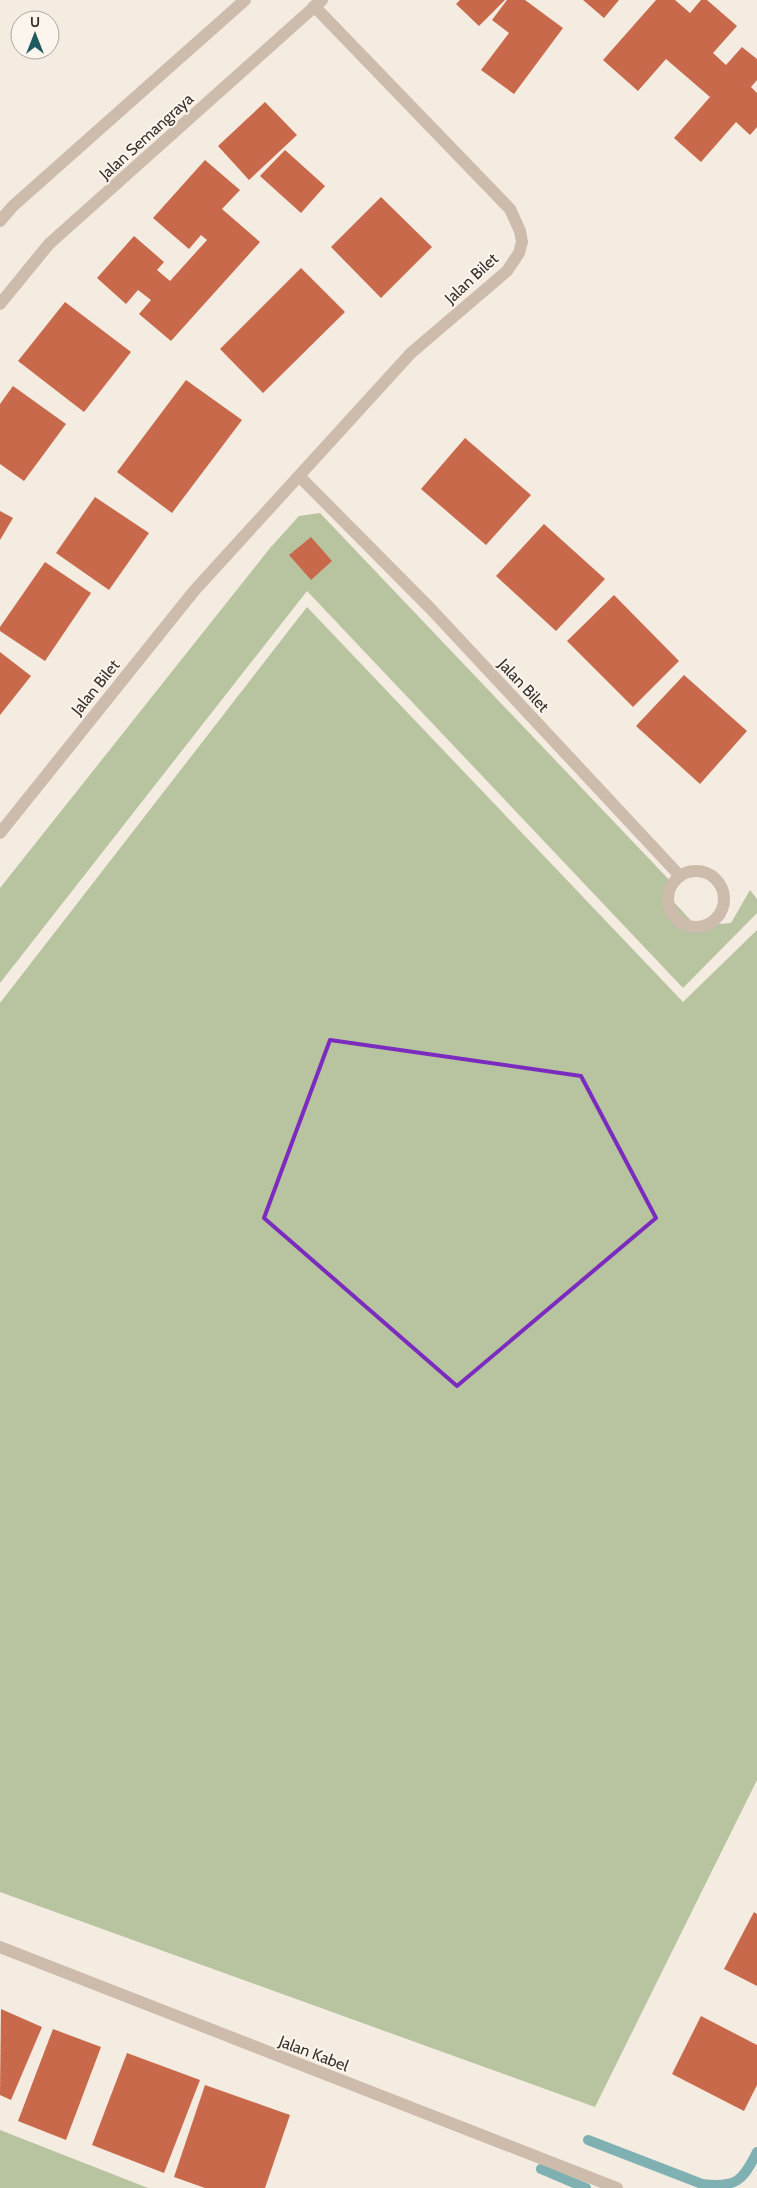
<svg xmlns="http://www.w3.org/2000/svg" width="757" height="2188" font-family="Cabin,sans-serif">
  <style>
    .green { fill: #b8c4a0 }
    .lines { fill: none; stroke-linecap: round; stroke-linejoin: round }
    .stream { stroke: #7fb0b2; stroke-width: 10 }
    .building { fill: #c8694b }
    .minor { stroke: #cdbbac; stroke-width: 12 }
    .marked { fill: none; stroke: #7b2cbf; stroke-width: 4; stroke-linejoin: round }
    .labels { text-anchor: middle; stroke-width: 4; stroke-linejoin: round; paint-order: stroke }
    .street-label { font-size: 16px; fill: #3b302b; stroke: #fbf5ee }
  </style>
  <rect width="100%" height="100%" fill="#f4ebe1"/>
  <g class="green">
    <polygon points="320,513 675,886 671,899 696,926 731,923 750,890 757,899 757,913 683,988 307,591 0,983 0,888 270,548 299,516"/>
    <polygon points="307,607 683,1002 757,930 757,1780 595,2107 0,1892 0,1003"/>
    <polygon points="0,2130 148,2188 0,2188"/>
  </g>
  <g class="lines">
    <g class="stream">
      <path d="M 588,2140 L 702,2184 C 736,2188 743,2181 757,2152"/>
      <polyline points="541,2169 586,2188"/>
    </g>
  </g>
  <g class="building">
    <polygon points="460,0 505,0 479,26 456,4"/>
    <polygon points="507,0 525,0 563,28 514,94 481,70 509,33 492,20"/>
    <polygon points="583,0 619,0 604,18"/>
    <polygon points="656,0 675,0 690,13 701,0 707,0 737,26 713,53 726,65 742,47 757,59 757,80 751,87 757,93 757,127 750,135 736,122 701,162 674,138 710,97 666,59 638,91 603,60"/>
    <polygon points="265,102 297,135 249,180 218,146"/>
    <polygon points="285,150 325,186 301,213 260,176"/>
    <polygon points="205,160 240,190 222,209 260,242 171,341 139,314 151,300 138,290 126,304 97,278 134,236 164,262 157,270 170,281 207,240 201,235 189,249 153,218"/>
    <polygon points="381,197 432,247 381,298 331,247"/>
    <polygon points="301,268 345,312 263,393 220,349"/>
    <polygon points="65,302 131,352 84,412 18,361"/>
    <polygon points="186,380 242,420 172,513 117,472"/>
    <polygon points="13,386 66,424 24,481 0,464 0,404"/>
    <polygon points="465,438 531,495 486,545 421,489"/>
    <polygon points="95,497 149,533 109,590 56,553"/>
    <polygon points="0,511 13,518 0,540"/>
    <polygon points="544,524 605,579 556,631 496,576"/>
    <polygon points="311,537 332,561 311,580 289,555"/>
    <polygon points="45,562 91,593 45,661 0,631 0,627"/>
    <polygon points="614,595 679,661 633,707 567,641"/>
    <polygon points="0,652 31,676 0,715"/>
    <polygon points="684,675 747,731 700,784 636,726"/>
    <polygon points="754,1912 757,1914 757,1986 724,1969"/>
    <polygon points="1,2009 42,2027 11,2100 0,2095"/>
    <polygon points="701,2016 757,2045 757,2085 744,2111 672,2074"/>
    <polygon points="53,2029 101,2047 66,2140 18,2121"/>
    <polygon points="127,2053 200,2080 164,2173 92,2145"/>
    <polygon points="205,2085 290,2115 265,2188 205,2188 174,2177"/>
  </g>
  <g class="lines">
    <g class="minor">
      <polyline points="0,221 13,206 245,0"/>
      <polyline points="0,304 49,244 322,0"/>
      <polyline points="300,477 430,608 680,876"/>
      <polyline points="0,833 194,591 411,353 507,271 519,253 522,242 520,231 510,209 314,6"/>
      <circle cx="696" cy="899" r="28"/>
      <polyline points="0,1947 617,2188"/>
    </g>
  </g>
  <path class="marked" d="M 330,1040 L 581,1076 L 656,1218 L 457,1386 L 264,1218 Z"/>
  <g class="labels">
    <g class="street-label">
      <text transform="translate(146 136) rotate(-42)" y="6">Jalan Semangraya</text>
      <text transform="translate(471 278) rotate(-43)" y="6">Jalan Bilet</text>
      <text transform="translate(524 685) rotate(47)" y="6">Jalan Bilet</text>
      <text transform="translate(95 687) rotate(-51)" y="6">Jalan Bilet</text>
      <text transform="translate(314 2053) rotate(21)" y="6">Jalan Kabel</text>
    </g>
  </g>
  <g transform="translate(35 35)"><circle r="24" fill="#fbf5ee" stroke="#aea6a0"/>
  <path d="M0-4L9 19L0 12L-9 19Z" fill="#1f5a5e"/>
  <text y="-8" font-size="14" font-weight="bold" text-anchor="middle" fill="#3b302b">U</text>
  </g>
</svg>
